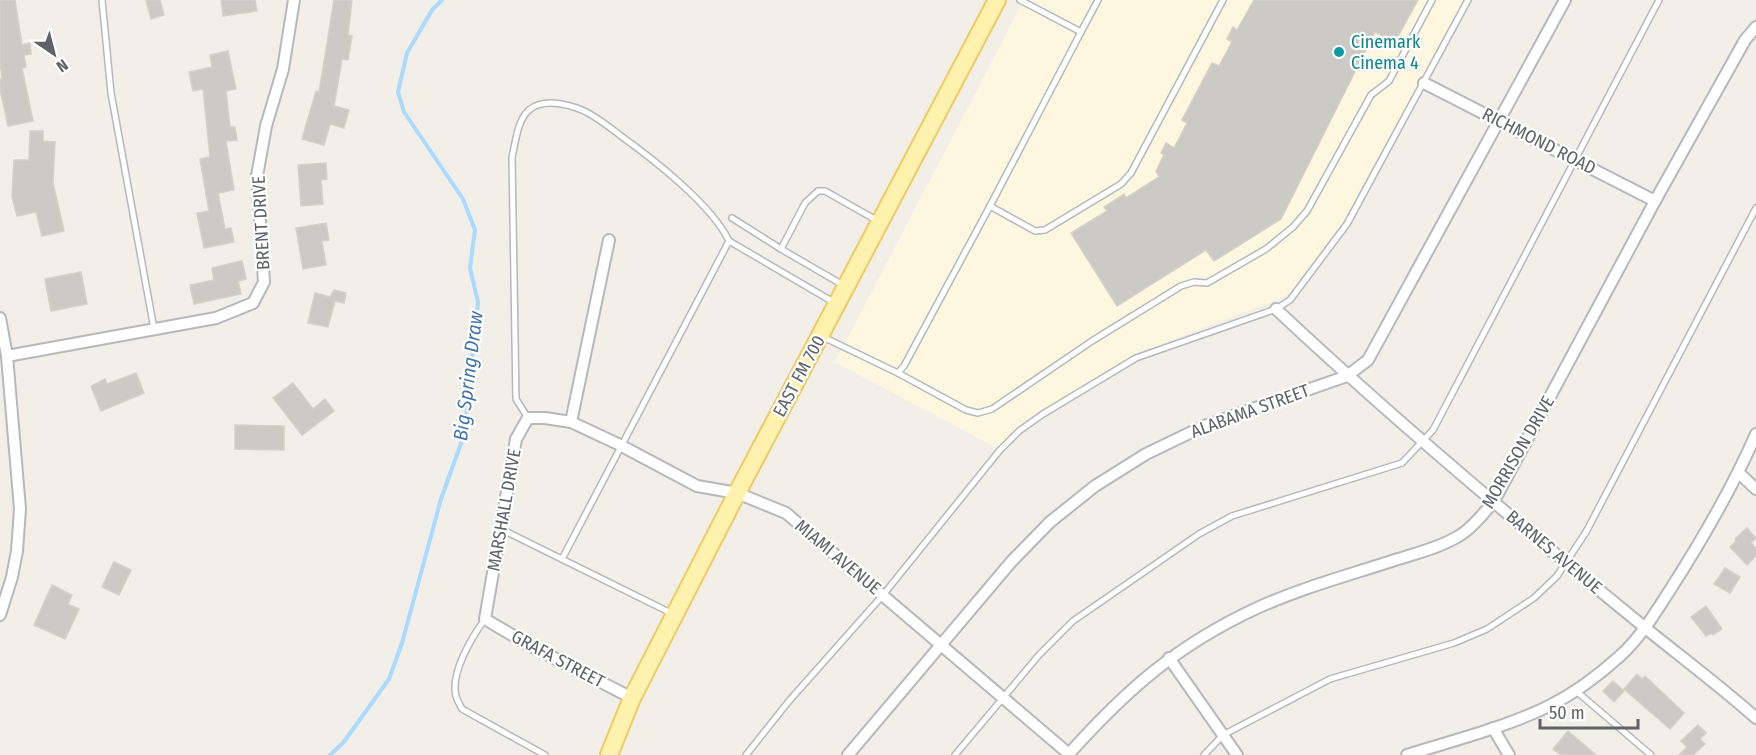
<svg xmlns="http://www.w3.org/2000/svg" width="1756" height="755" font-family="'Fira Sans Condensed',sans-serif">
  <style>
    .commercial { fill: #fef7e0 }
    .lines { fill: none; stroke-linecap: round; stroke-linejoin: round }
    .stream { stroke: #aadaff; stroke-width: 4 }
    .building { fill: #cccac5; stroke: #d6d1c6; stroke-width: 1.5 }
    .lane-casing { stroke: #b5b8bc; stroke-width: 8 }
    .street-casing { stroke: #b5b8bc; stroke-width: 14 }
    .primary-casing { stroke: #f2c960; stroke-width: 20 }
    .lane { stroke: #fff; stroke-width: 5 }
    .street { stroke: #fff; stroke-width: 10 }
    .primary { stroke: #fff2af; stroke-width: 16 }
    .culture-dot { fill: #0f9aa8; stroke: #fff; stroke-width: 2 }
    .labels { text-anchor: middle; stroke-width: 4.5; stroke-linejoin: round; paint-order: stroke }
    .culture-label { font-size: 18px; fill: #0d838f; stroke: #fff; text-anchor: start }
    .street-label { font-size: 18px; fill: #5f6368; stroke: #fff }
    .water-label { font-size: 20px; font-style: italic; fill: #4174aa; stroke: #fff }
  </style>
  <rect width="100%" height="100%" fill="#f1efe8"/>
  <polygon class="commercial" points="1024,0 1464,0 1342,223 1290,293 1282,298 1137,353 1027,419 997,448 835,362"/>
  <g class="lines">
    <polyline class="stream" points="330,755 343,743 389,679 402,643 441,499 464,435 478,302 470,268 475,230 463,199 404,112 398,92 407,53 432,10 442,0"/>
  </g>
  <g class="building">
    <polygon points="0,0 15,0 22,45 30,43 31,54 24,55 26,67 22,68 33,121 8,126 0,89 0,79 2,78 0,62"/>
    <polygon points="146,0 160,0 164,15 151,19"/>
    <polygon points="221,0 255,0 257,11 223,16"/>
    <polygon points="334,0 352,0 348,35 352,36 348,60 342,59 334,106 349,110 344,128 330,124 324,145 302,139 316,91 319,92"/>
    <polygon points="1254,0 1418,0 1395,42 1375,32 1281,219 1214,261 1206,250 1117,306 1071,233 1107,211 1104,207 1124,194 1126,198 1159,177 1156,171 1164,155 1161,153 1166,143 1174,148 1187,123 1182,120 1212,63 1219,66 1232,42 1227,39 1233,27 1237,30"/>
    <polygon points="228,51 236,89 226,91 230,127 235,127 237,140 226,141 234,190 218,193 225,229 231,228 234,242 204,248 197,213 209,211 200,159 210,157 203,89 193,91 189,72 212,67 210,55"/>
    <polygon points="30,131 43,131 43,141 55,142 53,183 64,231 42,236 36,212 17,216 12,197 14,160 29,160"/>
    <polygon points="326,163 327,179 321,180 323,204 301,206 298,165"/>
    <polygon points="326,223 329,240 322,241 326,265 303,269 296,228"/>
    <polygon points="242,261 246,279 238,281 241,294 194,304 190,285 214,280 212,268"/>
    <polygon points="81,272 87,304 51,311 45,279"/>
    <polygon points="334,290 346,293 344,303 335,301 328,327 308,323 315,293 330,297"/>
    <polygon points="136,373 144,393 101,411 91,386 105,379 107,384"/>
    <polygon points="293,383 313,409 325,399 334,411 302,435 273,398"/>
    <polygon points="235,425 284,426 284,450 235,449"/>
    <polygon points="1747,528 1756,538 1751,543 1756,548 1756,556 1747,565 1730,547 1736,541 1735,539"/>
    <polygon points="114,562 131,570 119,595 102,587"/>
    <polygon points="1725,568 1740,577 1730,593 1714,584"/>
    <polygon points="52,585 72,595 68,604 79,609 65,639 34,625"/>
    <polygon points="1706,606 1722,629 1713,635 1712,633 1706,636 1691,617"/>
    <polygon points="1637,674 1642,679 1645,676 1684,713 1670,729 1624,689"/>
    <polygon points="1613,681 1624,691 1614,702 1603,691"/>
    <polygon points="1698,725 1706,733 1700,739 1705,744 1693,755 1679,755 1687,747 1681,741"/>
    <polygon points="1568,731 1596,755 1561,755 1553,749"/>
  </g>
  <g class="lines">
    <g class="lane-casing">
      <g id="lane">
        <polyline points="102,0 111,93 154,329"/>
        <polyline points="1020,0 1081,32 1098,0"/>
        <polyline points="990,206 1035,231 1045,230 1121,184 1131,173 1223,0"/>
        <polyline points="732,218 781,249"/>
        <polyline points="729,241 835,303"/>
        <polyline points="843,285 781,249 805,203 818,191 825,191 878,221"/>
        <polyline points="821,336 898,373 904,366 990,206 1081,32"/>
        <polyline points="898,373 966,410 978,413 992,409 1092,341 1181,286 1194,282 1207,283 1266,249 1293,227 1307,211 1371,95 1389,81 1432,0"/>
        <path d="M 528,418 L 516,399 L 512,157 C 516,141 517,121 529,110 C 543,98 567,104 582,110 C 596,116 609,127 621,136 C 653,159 712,205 729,241 L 562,559"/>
        <polyline points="501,529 673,614"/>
        <path d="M 485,619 C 472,637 450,673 456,696 C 457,700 460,705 462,709 L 545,755"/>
        <polyline points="1575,690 1651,755"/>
        <polyline points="746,755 789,701 883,595 1000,450 1019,431 1043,414 1136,358 1276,309 1290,300 1347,224 1468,0"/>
        <polyline points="955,755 1039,655 1073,621 1199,534 1232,516 1402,463 1433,430 1659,0"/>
        <polyline points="1204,755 1223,735 1330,679 1454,643 1487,629 1534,598 1557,576 1586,532 1756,208"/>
      </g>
    </g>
    <g class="street-casing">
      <g id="street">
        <polyline points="1424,83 1655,201"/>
        <polyline points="609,240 571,422 545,418 528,418 516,439 485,619 527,644 632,698"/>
        <path d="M 1276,309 C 1394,420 1518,524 1643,626 C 1681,657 1720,686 1756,718"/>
        <polyline points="0,318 7,356 20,509 17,551 12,577 0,615"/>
        <polyline points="7,356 216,318 253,303 264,282 257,176 266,126 283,69 294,0"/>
        <polyline points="571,422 618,444 697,486 737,493 786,513 1069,754"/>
        <polyline points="1739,473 1756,489"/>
        <polyline points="1169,658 1237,755"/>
        <polyline points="1493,728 1509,755"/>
        <polyline points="848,755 1011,562 1050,522 1095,486 1146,454 1204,426 1347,376 1368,360 1565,0"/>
        <path d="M 1068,755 C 1126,690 1177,645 1257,608 C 1301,588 1349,575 1395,560 C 1417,553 1442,547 1462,534 C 1475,525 1484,513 1494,501 L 1655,201 L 1745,40 L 1756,27"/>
        <path d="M 1407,755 C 1454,740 1504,728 1549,706 C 1575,693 1599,675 1620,656 C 1641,637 1655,613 1670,590 C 1702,540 1732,489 1756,434"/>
      </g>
    </g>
    <g class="primary-casing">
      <polyline id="primary" points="609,755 632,698 737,493 997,0"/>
    </g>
    <use href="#lane" class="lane"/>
    <use href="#street" class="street"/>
    <use href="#primary" class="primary"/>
  </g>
  <circle class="culture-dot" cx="1339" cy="52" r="6"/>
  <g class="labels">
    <g class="culture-label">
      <text x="1351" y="48">Cinemark<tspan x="1351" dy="21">Cinema 4</tspan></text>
    </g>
    <g class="street-label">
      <text transform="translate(1539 141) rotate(27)" y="6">RICHMOND ROAD</text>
      <text transform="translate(261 223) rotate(-93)" y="6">BRENT DRIVE</text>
      <text transform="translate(799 376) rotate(-62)" y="6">EAST FM 700</text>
      <text transform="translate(1250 411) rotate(-20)" y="6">ALABAMA STREET</text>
      <text transform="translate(1518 452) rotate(-60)" y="6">MORRISON DRIVE</text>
      <text transform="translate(504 510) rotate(-80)" y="6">MARSHALL DRIVE</text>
      <text transform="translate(1554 552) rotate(40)" y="6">BARNES AVENUE</text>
      <text transform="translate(838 557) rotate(40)" y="6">MIAMI AVENUE</text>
      <text transform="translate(558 659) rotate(28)" y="6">GRAFA STREET</text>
    </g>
    <g class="water-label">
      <text transform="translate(468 376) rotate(-83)" y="7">Big Spring Draw</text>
    </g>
  </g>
  <g transform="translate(54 54) rotate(145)" stroke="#ffffff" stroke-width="4.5" paint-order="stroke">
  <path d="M0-4.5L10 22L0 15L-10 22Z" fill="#5f6368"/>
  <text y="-9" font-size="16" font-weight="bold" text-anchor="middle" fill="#5f6368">N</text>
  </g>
  <path d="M1540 719v9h98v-9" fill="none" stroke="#5f6368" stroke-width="3"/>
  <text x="1549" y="719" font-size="18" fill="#5f6368" stroke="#ffffff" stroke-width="4.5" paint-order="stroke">50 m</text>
</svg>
